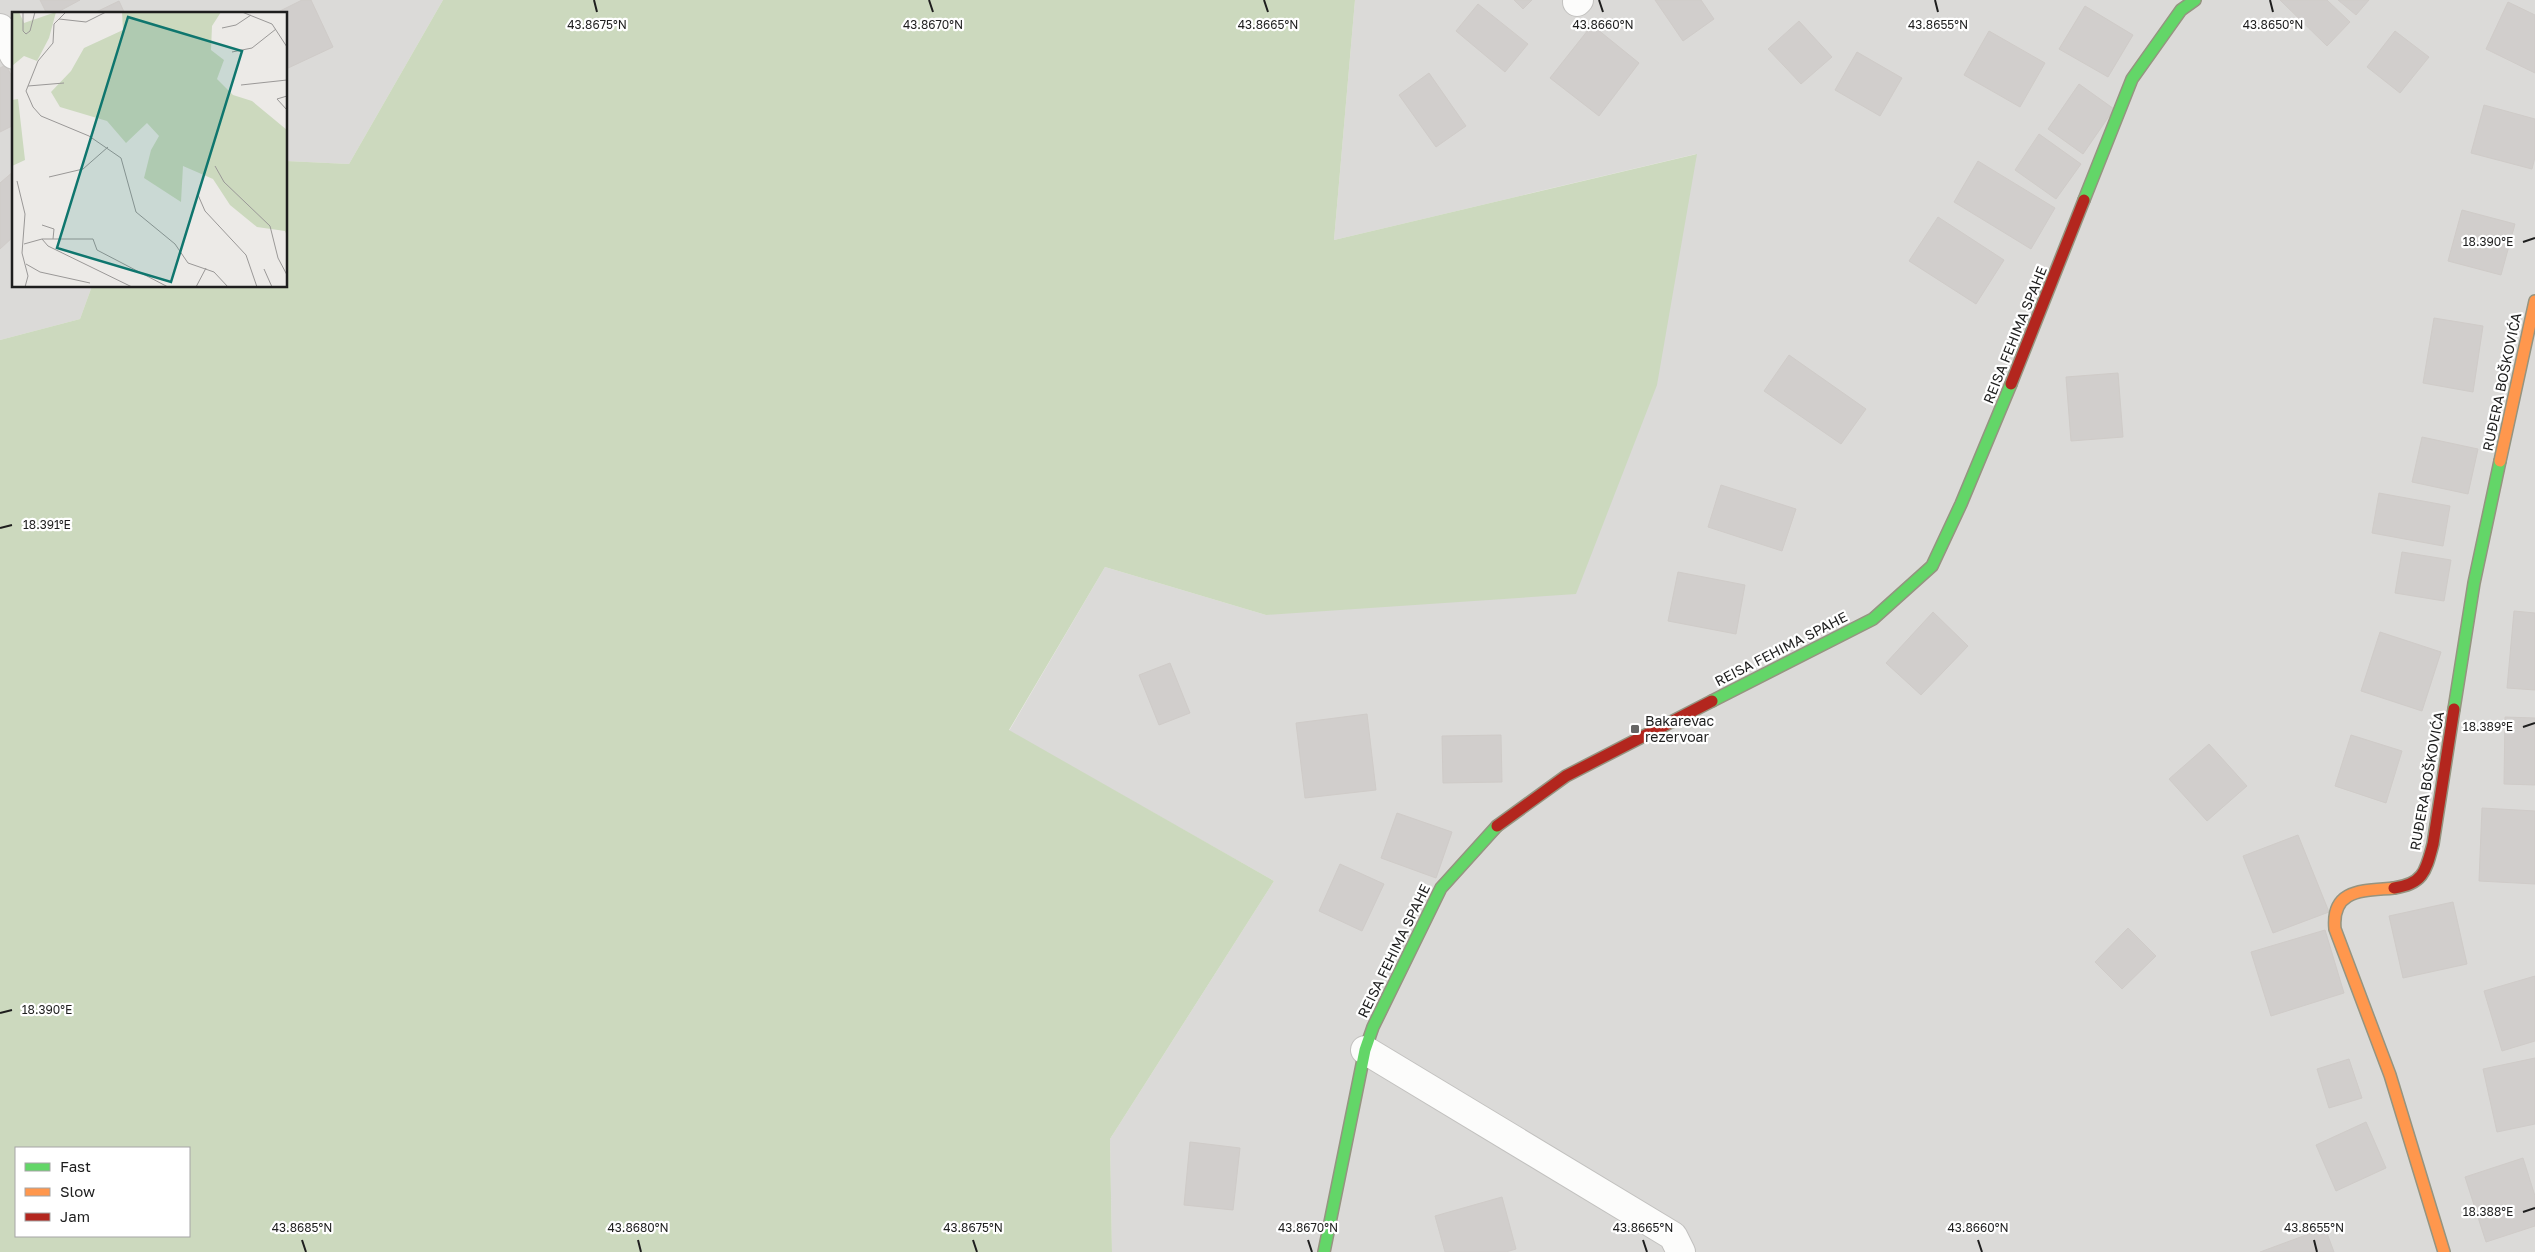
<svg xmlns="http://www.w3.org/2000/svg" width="2535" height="1252" font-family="'Golos Text',sans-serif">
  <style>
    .residential { fill: #dbdad8 }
    .forest { fill: #ccd9be; fill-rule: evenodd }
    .building { fill: #d1cecc; stroke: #cfcbc8 }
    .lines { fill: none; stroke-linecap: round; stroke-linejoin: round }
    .street-casing { stroke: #c2c1bf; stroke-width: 30 }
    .fast-casing { stroke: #959480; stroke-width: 14 }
    .slow-casing { stroke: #959480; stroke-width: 14 }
    .jam-casing { stroke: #959480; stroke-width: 14 }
    .street { stroke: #fcfcfb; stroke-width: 28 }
    .fast { stroke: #63d668; stroke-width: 11 }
    .slow { stroke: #ff974d; stroke-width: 11 }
    .jam { stroke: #b3261e; stroke-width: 11 }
    .ticks { fill: none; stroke: #1e1e1e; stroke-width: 2 }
    .poi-dot { fill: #666564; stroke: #fff; stroke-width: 2 }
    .labels { text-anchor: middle; stroke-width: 4.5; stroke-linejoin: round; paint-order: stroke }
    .street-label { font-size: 14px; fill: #1e1e1e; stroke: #fff }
    .poi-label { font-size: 14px; fill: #1e1e1e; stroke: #fff; text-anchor: start }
    .inset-road { fill: none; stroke: #9a9897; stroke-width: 1 }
    .view { fill: #0f766e; fill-opacity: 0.15; stroke: #0f766e; stroke-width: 2.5 }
    .inset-edge { fill: none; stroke: #1e1e1e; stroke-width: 2.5 }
    .ticks-label { font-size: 12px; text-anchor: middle; fill: #1e1e1e; stroke: #fff; stroke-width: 4.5; stroke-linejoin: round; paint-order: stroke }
  </style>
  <rect width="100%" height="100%" fill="#eceae7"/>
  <g class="residential">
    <polygon points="0,0 443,0 349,164 286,161 286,14 14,14 14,286 92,286 80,319 0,340"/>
    <polygon points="1355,0 2535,0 2535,1252 1112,1252 1110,1139 1274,881 1009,731 1105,567 1266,615 1696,154 1334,240"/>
  </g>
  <path class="forest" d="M 443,0 L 1355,0 L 1334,240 L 1697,154 L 1657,385 L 1576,594 L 1266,615 L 1105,567 L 1009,730 L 1274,881 L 1110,1139 L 1112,1252 L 0,1252 L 0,340 L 80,319 L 92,286 L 286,286 L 286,161 L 349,164 ZM 16,1148 L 189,1148 L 189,1236 L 16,1236 Z"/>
  <g class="building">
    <polygon points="40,0 80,0 54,14 47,14"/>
    <polygon points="302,0 311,0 333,47 286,69 286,14 274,14"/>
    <polygon points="1514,0 1532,0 1523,9"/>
    <polygon points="1655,0 1701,0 1714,19 1683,41"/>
    <polygon points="2280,0 2327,0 2350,22 2327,46"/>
    <polygon points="2338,0 2369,0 2356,15"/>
    <polygon points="119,1 125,14 92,14"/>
    <polygon points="2508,2 2535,15 2535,73 2486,49"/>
    <polygon points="1478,4 1528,44 1505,72 1456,31"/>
    <polygon points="2085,6 2133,35 2108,77 2059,49"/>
    <polygon points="1799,21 1832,57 1801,84 1768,49"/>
    <polygon points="1592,25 1639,63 1599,116 1550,78"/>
    <polygon points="1989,31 2045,63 2020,107 1964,75"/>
    <polygon points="2395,31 2429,57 2400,93 2367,67"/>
    <polygon points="1857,52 1902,78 1880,116 1835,90"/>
    <polygon points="6,65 14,81 14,125 0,132 0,68"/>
    <polygon points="1429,73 1466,126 1436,147 1399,95"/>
    <polygon points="2079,84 2114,109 2083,154 2048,129"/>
    <polygon points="2484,105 2535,119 2535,157 2532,169 2471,153"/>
    <polygon points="2039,134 2081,164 2056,199 2015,170"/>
    <polygon points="1978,161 2055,208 2031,249 1954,202"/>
    <polygon points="14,171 14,236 0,249 0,183"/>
    <polygon points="2462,210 2515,224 2501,275 2448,261"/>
    <polygon points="1938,217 2004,260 1976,304 1909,261"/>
    <polygon points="2434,318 2483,326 2473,392 2423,383"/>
    <polygon points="1789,355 1866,409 1841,444 1764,391"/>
    <polygon points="2118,373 2123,437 2071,441 2066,377"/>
    <polygon points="2422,437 2478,449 2468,494 2412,482"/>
    <polygon points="1721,485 1796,509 1782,551 1708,527"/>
    <polygon points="2379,493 2450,506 2443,546 2372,533"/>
    <polygon points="2402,552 2451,560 2444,601 2395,593"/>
    <polygon points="1678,572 1745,585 1736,634 1668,621"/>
    <polygon points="2514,611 2535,613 2535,690 2507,688"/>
    <polygon points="1933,612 1968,646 1921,695 1886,663"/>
    <polygon points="2380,632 2441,652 2422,711 2361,691"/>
    <polygon points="1170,663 1190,713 1159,725 1139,675"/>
    <polygon points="1367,714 1376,790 1305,798 1296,723"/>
    <polygon points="2505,717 2535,718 2535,785 2504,784"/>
    <polygon points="1501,735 1502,782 1443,783 1442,736"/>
    <polygon points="2351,735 2402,751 2386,803 2335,786"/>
    <polygon points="2209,744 2247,786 2207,821 2169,779"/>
    <polygon points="2482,808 2535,811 2535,884 2479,881"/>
    <polygon points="1397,813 1452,832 1436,878 1381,858"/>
    <polygon points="2298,835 2329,912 2273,933 2243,856"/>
    <polygon points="1340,864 1384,884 1362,931 1319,911"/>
    <polygon points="2453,902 2467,964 2403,978 2389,916"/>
    <polygon points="2128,928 2156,956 2122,989 2095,962"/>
    <polygon points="2325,930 2344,993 2271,1016 2251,952"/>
    <polygon points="2535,976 2535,1041 2502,1051 2484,991"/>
    <polygon points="2535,1058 2535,1124 2497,1132 2483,1069"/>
    <polygon points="2349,1059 2362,1098 2329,1108 2317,1069"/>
    <polygon points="2366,1122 2386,1168 2336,1191 2316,1145"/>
    <polygon points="1190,1142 1240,1148 1233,1210 1184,1205"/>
    <polygon points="2523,1158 2535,1196 2535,1226 2486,1242 2465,1177"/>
    <polygon points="1502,1197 1516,1249 1506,1252 1445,1252 1435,1216"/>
    <polygon points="2325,1228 2334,1252 2260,1252"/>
  </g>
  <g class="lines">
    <g class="street-casing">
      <g id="street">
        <polyline points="1577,2 1579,0"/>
        <polyline points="0,28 14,55"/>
        <polyline points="1365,1050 1673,1236 1681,1252"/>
      </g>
    </g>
    <g class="fast-casing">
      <g id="fast">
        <polyline points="2084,200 2132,79 2181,10 2195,0"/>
        <polyline points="1712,701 1873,619 1932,566 1961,504 2011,384"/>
        <polyline points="2454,709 2474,583 2500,461"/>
        <polyline points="1324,1252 1365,1050 1373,1027 1441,888 1497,826"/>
      </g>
    </g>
    <g class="slow-casing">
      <g id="slow">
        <polyline points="2500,461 2535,301"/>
        <path d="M 2394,888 C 2364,891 2331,888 2335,929 L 2390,1075 L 2444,1252"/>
      </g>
    </g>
    <g class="jam-casing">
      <g id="jam">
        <polyline points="2011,384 2084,200"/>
        <polyline points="1497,826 1566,776 1712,701"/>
        <path d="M 2394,888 C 2424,884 2426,870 2433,844 L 2454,709"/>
      </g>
    </g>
    <use href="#street" class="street"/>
    <use href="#fast" class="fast"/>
    <use href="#slow" class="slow"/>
    <use href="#jam" class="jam"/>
  </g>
  <path class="ticks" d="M 594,0 L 597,12M 929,0 L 933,12M 1264,0 L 1268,12M 1599,0 L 1603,12M 1935,0 L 1938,12M 2270,0 L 2273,12M 2523,242 L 2535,238M 0,528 L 12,525M 2523,727 L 2535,723M 0,1013 L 12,1010M 2523,1212 L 2535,1208M 302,1240 L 306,1252M 638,1240 L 641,1252M 973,1240 L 977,1252M 1308,1240 L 1312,1252M 1643,1240 L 1647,1252M 1978,1240 L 1982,1252M 2314,1240 L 2317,1252"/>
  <rect class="poi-dot" x="1630" y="724" width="10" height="10" rx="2.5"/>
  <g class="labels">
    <g class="street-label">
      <text transform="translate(2015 335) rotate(-68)" y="5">REISA FEHIMA SPAHE</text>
      <text transform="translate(2502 382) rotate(-78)" y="5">RUĐERA BOŠKOVIĆA</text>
      <text transform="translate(1781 649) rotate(-27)" y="5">REISA FEHIMA SPAHE</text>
      <text transform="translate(2427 781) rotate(-80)" y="5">RUĐERA BOŠKOVIĆA</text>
      <text transform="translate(1394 951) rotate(-64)" y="5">REISA FEHIMA SPAHE</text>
    </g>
    <g class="poi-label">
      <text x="1645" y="726">Bakarevac<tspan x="1645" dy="16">rezervoar</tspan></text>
    </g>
  </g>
  <g transform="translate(12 12)">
    <rect width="275" height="275" fill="#eceae7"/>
    <path d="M 0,0 L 7,0 L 12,11 L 44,0 L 37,26 L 25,49 L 12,44 L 0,54 ZM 110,0 L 209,0 L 200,14 L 199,38 L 212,48 L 205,67 L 221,83 L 240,89 L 275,118 L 275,224 L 273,219 L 245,215 L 218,193 L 201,167 L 171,154 L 169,190 L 132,166 L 139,138 L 147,124 L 135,111 L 114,131 L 95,109 L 48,95 L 39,80 L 59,59 L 72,36 L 111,18 ZM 6,87 L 13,148 L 0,154 L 0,88 Z" fill="#ccd9be"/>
    <path class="inset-road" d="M 11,0 L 11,19 L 14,22 L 18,19 L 23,0M 230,0 L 260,12 L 275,35M 47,7 L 74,10 L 94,0M 210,16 L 224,13 L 239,3M 220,40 L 240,36 L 264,17M 229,73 L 275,68M 16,74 L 52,71M 14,79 L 21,95 L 29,104 L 77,124 L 109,146 L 124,200 L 163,232 L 176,251 L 202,260 L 216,275M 14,79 L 26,49 L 41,31 L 42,12 L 54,0M 275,84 L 265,87 L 275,98M 203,154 L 212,170 L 258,214 L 266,246 L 275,263M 37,165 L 71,157 L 96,135M 5,169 L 13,202 L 10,241 L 16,264 L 13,275M 186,183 L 193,199 L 234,243 L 245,275M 30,213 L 42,217 L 41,227M 30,227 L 81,227 L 85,238 L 156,275M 12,232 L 30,227 L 36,234 L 120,275M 14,252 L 28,260 L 78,271M 252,257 L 260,275M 184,275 L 194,256"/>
    <path class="view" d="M 116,5 L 230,39 L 159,270 L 45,236 Z"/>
    <rect width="275" height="275" class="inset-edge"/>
  </g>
  <g class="ticks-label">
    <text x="597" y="29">43.8675°N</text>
    <text x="933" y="29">43.8670°N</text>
    <text x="1268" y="29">43.8665°N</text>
    <text x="1603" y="29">43.8660°N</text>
    <text x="1938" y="29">43.8655°N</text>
    <text x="2273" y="29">43.8650°N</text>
    <text x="2488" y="246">18.390°E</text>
    <text x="47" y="529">18.391°E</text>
    <text x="2488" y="731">18.389°E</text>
    <text x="47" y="1014">18.390°E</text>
    <text x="2488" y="1216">18.388°E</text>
    <text x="302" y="1232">43.8685°N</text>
    <text x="638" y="1232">43.8680°N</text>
    <text x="973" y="1232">43.8675°N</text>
    <text x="1308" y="1232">43.8670°N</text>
    <text x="1643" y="1232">43.8665°N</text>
    <text x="1978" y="1232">43.8660°N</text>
    <text x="2314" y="1232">43.8655°N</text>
  </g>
  <rect x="15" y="1147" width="175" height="90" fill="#ffffff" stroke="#a5a5a5"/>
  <rect x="25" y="1163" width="25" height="8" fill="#63d668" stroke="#a5a5a5"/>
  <text x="60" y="1172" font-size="15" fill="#1e1e1e">Fast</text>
  <rect x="25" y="1188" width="25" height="8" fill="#ff974d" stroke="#a5a5a5"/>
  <text x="60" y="1197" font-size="15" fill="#1e1e1e">Slow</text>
  <rect x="25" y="1213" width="25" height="8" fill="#b3261e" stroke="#a5a5a5"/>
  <text x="60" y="1222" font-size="15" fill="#1e1e1e">Jam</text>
</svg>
